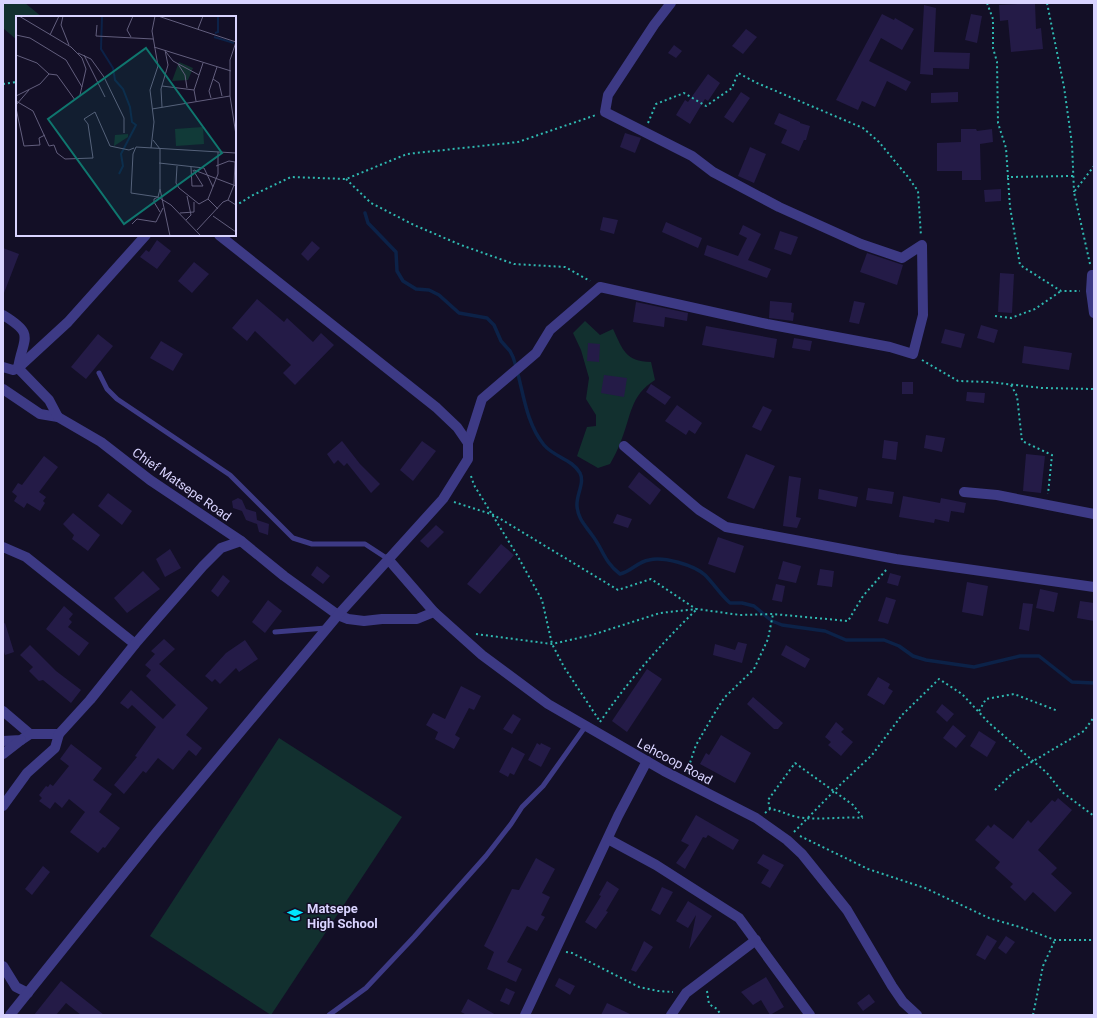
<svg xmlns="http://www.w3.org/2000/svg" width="1097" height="1018" font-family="Roboto,sans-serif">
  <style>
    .green { fill: #12302f }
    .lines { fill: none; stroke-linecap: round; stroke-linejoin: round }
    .stream { stroke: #0c2248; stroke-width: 3.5 }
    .building { fill: #241b47 }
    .path { stroke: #2fb8b0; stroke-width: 2; stroke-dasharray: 2 3; stroke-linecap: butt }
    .lane { stroke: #3d3a85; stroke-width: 5 }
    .street { stroke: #3d3a85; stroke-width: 10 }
    .labels { text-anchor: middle; stroke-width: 3; stroke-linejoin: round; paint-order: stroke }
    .street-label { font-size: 13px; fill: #d9d4ff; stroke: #130f26 }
    .poi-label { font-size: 13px; font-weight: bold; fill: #d9d4ff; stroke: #130f26; text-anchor: start }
    .inset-river { fill: none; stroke: #0c2248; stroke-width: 2 }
    .inset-road { fill: none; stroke: #625e7d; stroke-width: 1 }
    .view { fill: #0f766e; fill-opacity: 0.15; stroke: #0f766e; stroke-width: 2 }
    .inset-edge { fill: none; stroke: #d9d4ff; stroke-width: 2 }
  </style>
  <rect width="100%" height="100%" fill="#130f26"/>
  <g class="green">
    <polygon points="3,3 25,3 42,17 17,17 17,40 3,28"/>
    <path d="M 585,321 L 600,335 L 613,329 C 623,350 625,361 651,362 L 655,380 C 630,395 631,417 621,441 C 618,449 614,457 610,464 L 598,468 L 577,456 L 587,427 L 596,426 L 596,415 L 586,399 L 589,378 L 581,350 L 573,333 Z"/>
    <polygon points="279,738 402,817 271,1015 150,936"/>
  </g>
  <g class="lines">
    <path class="stream" d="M 365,213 L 368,223 L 396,252 L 397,271 L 403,281 L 416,289 L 429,290 L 439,295 L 459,313 L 487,318 L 494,325 L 501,341 L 510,351 L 513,357 C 523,385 524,421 544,445 C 554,457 572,459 580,473 C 585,483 576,495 577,506 C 578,519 585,525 592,535 C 603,549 604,562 620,574 C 632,571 637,562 649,560 C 663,556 694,565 705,575 C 714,584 720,594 730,603 L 742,603 L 754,606 L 772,621 L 782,625 L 825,631 L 846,640 L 884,640 L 899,646 L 913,656 L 926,660 L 974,667 L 1020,656 L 1039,656 L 1072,682 L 1094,683"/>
  </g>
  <g class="building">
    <polygon points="1035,3 1036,29 1041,28 1043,49 1011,52 1008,20 1000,21 999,5"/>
    <polygon points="924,5 936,8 934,52 970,53 969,69 933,68 933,75 920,74"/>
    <polygon points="882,14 894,20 895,18 914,29 902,50 881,38 869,61 911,82 906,91 887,81 875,107 862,101 858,110 836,100"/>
    <polygon points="971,14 982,16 977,43 965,40"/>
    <polygon points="746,29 757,37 743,54 732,46"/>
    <polygon points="674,45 682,51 676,58 668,53"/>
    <polygon points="708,74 720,83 708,101 705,99 690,124 676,115 685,100 688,102"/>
    <polygon points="741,92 750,98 733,123 724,117"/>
    <polygon points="958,92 958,102 931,103 931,93"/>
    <polygon points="779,113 800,122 800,123 810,126 806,140 804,140 799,151 781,143 787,130 774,124"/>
    <polygon points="961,129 976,129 977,131 992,129 993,142 980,144 981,180 962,180 962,171 937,171 937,143 961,142"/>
    <polygon points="625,133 641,138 635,153 620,147"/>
    <polygon points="750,147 766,154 754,183 738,176"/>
    <polygon points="1001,189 1001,201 985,202 984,190"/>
    <polygon points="603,217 618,220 614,234 600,230"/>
    <polygon points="666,222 702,238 698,248 662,232"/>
    <polygon points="743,225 761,234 748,260 771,269 767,278 704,255 707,245 738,256 747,238 739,234"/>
    <polygon points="780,231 798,237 791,255 774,249"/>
    <polygon points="157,240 171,251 157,269 140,257 146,250 149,252"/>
    <polygon points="312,241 320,248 308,261 301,254"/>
    <polygon points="3,248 19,254 4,293 3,293"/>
    <polygon points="867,253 903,265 897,285 860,272"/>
    <polygon points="194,262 209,274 192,293 178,281"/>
    <polygon points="1000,273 1014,274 1012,313 998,312"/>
    <polygon points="257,299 284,322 287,318 313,342 321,333 334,345 295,385 283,373 291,365 255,331 247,341 232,328"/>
    <polygon points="770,301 792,303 791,312 794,313 793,321 769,318"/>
    <polygon points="854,301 865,303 859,324 849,322"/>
    <polygon points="636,302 688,313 687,321 665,317 664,327 633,322"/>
    <polygon points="981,325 998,330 994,343 977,338"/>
    <polygon points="706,326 777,339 774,358 702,345"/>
    <polygon points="945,329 965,334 961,348 941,343"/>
    <polygon points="98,334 113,346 86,379 71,367"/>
    <polygon points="794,338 812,341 810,351 792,348"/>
    <polygon points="161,341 183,354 173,371 150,358"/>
    <polygon points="588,343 600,344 599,362 587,361"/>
    <polygon points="1024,346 1072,353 1069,370 1022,363"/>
    <polygon points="604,375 627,378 624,397 601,393"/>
    <rect x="902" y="382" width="11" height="12"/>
    <polygon points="651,384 671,397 665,405 646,392"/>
    <polygon points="967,392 985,393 984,403 966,401"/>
    <polygon points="677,405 702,423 695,434 689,430 686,435 665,421"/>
    <polygon points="763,406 772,410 761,431 752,427"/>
    <polygon points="926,435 945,438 942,452 924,448"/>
    <polygon points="884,440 898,442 896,460 882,458"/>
    <polygon points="342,441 360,464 380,484 371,493 347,463 344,466 338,460 334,464 327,454"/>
    <polygon points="422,441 436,451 413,481 400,470"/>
    <polygon points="746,454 775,466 754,509 727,498"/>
    <polygon points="1026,454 1045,456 1041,493 1023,491"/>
    <polygon points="44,456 58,467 39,492 46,497 43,501 45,503 40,511 27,503 24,508 14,501 17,496 12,492 18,483 22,485"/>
    <polygon points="639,472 661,490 650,505 628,487"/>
    <polygon points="789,476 801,478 796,517 801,518 797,528 783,526"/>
    <polygon points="868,488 894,492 892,504 866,500"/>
    <polygon points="819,489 858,497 856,507 818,499"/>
    <polygon points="108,493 132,511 122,525 98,506"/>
    <polygon points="903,496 940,503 941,498 966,503 964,513 951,511 949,522 935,519 934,523 899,517"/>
    <polygon points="238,498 242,500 246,509 256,512 257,520 269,524 268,535 259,532 257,524 246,520 242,511 233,508 232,501"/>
    <polygon points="73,513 100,535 88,551 72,539 74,535 63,524"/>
    <polygon points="617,514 632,519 628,528 613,523"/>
    <polygon points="436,525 444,532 428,548 420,541"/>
    <polygon points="718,537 744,546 735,573 708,564"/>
    <polygon points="501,544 514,555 480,594 467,584"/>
    <polygon points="170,549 181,568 165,577 156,559"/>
    <polygon points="783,561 801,566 796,583 778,579"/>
    <polygon points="317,566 330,576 323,584 311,575"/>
    <polygon points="820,569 834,571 832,587 817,585"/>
    <polygon points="143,571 160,589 127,613 114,598"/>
    <polygon points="890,573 901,576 898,586 887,583"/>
    <polygon points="223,575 230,581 218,597 211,591"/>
    <polygon points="967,582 988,586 983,616 962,612"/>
    <polygon points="776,584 785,586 782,602 772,600"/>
    <polygon points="1040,589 1058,593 1054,612 1036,608"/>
    <polygon points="886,597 896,600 888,624 878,621"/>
    <polygon points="268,600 282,611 265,633 252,622"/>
    <polygon points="1080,601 1094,603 1094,621 1077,618"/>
    <polygon points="1023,603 1033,604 1029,631 1019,629"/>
    <polygon points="64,606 73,614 69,619 72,622 68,627 89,643 79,656 46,629"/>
    <polygon points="5,623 14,652 5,655 3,649 3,624"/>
    <polygon points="164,639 175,649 159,664 208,708 186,735 202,748 196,756 189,750 173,770 158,758 146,773 143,771 124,794 114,785 137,757 135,756 156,727 132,705 128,709 120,703 131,690 163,719 176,705 146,676 151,670 145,665 155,654 151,651"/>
    <polygon points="245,640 258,659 239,672 236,668 220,684 215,679 212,682 205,676 226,653"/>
    <polygon points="738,642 747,644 742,663 713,655 715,644 735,650"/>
    <polygon points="30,645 56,671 81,690 71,703 43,680 39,681 29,671 33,667 20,655"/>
    <polygon points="786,645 810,659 805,668 781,655"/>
    <polygon points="647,669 662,679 627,732 612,721"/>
    <polygon points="878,677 890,684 888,688 893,691 884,705 867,695"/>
    <polygon points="461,686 481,696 474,710 469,708 455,735 460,738 454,749 435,739 438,732 426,725 433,713 445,719"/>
    <polygon points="753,697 783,723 778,729 774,729 747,704"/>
    <polygon points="942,704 954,714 947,722 936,712"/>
    <polygon points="513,714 521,719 512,734 503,729"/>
    <polygon points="836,722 844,729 841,732 853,742 841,756 828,745 831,742 825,737"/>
    <polygon points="953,725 966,736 956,748 943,738"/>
    <polygon points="979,731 996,742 987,757 970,746"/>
    <polygon points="721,735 751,753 735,783 700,764 706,753 709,755"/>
    <polygon points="537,743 540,745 541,743 551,748 541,767 528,760"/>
    <polygon points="71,744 102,768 93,780 112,794 99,812 120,828 105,848 103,847 98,853 70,832 85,812 69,799 62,808 55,802 50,809 39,801 42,798 39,795 46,786 48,787 50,784 53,786 69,766 60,759"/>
    <polygon points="512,747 525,754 514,775 510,773 508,777 499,772"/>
    <polygon points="1058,798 1072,810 1038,850 1057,868 1051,874 1072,893 1055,912 1033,892 1025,901 1010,887 1013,884 995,868 1000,862 975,840 988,825 991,828 994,824 1013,839 1028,820 1031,823 1052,800 1055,802"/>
    <polygon points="696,815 739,840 733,850 708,835 706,838 703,837 685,869 676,863 689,845 681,841"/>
    <polygon points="763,854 784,865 770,888 761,883 769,870 757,863"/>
    <polygon points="536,858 555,869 542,893 550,897 541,915 545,917 537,931 527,926 507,962 522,969 516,982 487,969 494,952 484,946 512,889 519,890"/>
    <polygon points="43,866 50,872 32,895 25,889"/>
    <polygon points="607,881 619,889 606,911 608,912 596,929 585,922 601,896 599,895"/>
    <polygon points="662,887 673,892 660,915 651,910"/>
    <polygon points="688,901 712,916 689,949 696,915 688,928 676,921"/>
    <polygon points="987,935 997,941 985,960 976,955"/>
    <polygon points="1006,936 1015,942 1006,954 998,948"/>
    <polygon points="644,941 653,947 636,972 631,970"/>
    <polygon points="766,977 784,1007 770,1015 761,1000 753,1005 741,992"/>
    <polygon points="559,978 575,986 570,995 555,986"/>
    <polygon points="61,981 104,1015 81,1015 66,1003 56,1015 34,1015"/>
    <polygon points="506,988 515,992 509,1005 500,1001"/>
    <polygon points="869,994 875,1002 863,1011 857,1003"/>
    <polygon points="468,999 496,1015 467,1015 461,1012"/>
    <polygon points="607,1003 632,1015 601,1015"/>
  </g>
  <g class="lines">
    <g class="path">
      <polyline points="987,3 993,19 993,48 997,62 998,123 1006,148 1008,177 1073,176"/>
      <polyline points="1047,3 1064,87 1072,144 1074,192"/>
      <polyline points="3,84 17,82"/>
      <polyline points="648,123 656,104 684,93 706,106 732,88 738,73 757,83 863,128 879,142 908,177 918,191 921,236"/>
      <polyline points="1008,178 1010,207 1020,265 1061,291 1080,291"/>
      <polyline points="346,179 371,203 414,225 461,245 514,264 565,267 590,281"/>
      <polyline points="235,206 253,195 291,177 346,179 407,154 518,142 596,115"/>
      <polyline points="1090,264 1074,192 1094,166"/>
      <polyline points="995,316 1011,318 1035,309 1061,291"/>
      <polyline points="922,360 958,381 989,382 1042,388 1094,389"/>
      <polyline points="1011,385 1017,396 1022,441 1052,455 1048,494"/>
      <polyline points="471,476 474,485 517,555 542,600 552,644 564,667 599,720"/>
      <polyline points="454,502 494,515 618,590 651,579 696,609"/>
      <polyline points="476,634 552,644 592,635 660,613 697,609 740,615 773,614 848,621 863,596 887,569"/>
      <polyline points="979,711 986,699 1014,694 1058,711"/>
      <path d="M 600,722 C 628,681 660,645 696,610"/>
      <polyline points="687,772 696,745 714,714 724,698 754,669 768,639 773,614"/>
      <polyline points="995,790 1013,773 1084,731 1094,717"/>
      <polyline points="770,809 768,800 795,763 853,805 863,818"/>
      <path d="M 765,813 L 770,809 C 780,810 787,815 797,817 C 818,821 842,816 863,818"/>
      <polyline points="794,832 840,785 872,755 902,715 939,679 962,694 989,723 1047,773 1062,792 1094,816"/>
      <polyline points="800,836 868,869 925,888 989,918 1023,928 1055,940 1094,940"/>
      <polyline points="566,952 572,953 639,987 658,991 673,992"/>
      <polyline points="707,991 709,1004 717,1009 721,1015"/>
      <polyline points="1033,1015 1043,966 1055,940"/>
    </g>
    <g class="lane">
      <polyline points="99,373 107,389 117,399 230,475 293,538 312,544 365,544 388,559"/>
      <polyline points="275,632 326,628"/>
      <polyline points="329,1015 366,988 414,937 486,856 511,824 522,807 543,786 585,727"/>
    </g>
    <g class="street">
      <polyline points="1094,275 1092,275 1091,291 1094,313"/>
      <path d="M 3,315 C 36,335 23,337 18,368 L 13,370 L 3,367"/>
      <polyline points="3,389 40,414 58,417 101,442 150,480 241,541 284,576 338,615 348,619 364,621 382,619 417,619 434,612"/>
      <polyline points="58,417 49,400 18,368 68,322 146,235"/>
      <polyline points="468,443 482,399 536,353 550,330 600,287 767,324 890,347 913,354 923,315 922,245 902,258 861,244 779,207 713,172 692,156 605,112 608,95 654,25 671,3"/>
      <polyline points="624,446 699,510 726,527 896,559 1094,587"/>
      <polyline points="964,492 997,495 1094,514"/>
      <polyline points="3,547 26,557 135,644"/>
      <polyline points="388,559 434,612 482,655 548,704 664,771 756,818 787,840 802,854 847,910 892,986 903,1002 917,1015"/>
      <polyline points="3,711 30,734"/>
      <polyline points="3,741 21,740 30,734 59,734"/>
      <polyline points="3,754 21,740"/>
      <polyline points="3,806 27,773 55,748 59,734 90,700 135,644 203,566 221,548 241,541"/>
      <polyline points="608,839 656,865 739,918 810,1015"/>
      <polyline points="3,966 16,987 28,993"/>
      <polyline points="10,1015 156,833 338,615 443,499 468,459 468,443 457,427 437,408 219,235"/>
      <polyline points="525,1015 618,816 647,761"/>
      <polyline points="671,1015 686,993 756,940"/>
    </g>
  </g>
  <defs>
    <g id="school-bare" transform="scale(1.2)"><path d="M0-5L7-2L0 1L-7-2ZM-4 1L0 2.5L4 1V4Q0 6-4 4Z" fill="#00e5ff" stroke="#130f26" stroke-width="2.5" paint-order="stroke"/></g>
  </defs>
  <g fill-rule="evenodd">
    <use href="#school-bare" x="295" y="915"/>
  </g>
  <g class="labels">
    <g class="street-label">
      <text transform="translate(182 484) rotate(35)" y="5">Chief Matsepe Road</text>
      <text transform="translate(675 761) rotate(28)" y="5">Lehcoop Road</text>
    </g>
    <g class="poi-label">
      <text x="307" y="913">Matsepe<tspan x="307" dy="15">High School</tspan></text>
    </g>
  </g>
  <g transform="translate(16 16)">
    <rect width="220" height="220" fill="#130f26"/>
    <path d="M 163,46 L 177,52 L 172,64 L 156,65 ZM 187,111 L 188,128 L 160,130 L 159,113 ZM 112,118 L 112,121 L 98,130 L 99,119 Z" fill="#12302f"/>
    <path class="inset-river" d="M 86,0 L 85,33 L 97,52 L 99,64 L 107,73 L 114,91 L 116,106 L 120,109 L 105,138 L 107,150 L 103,158M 199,17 L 202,16 L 202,0M 198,21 L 218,27"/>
    <path class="inset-road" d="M 47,0 L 45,9 L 53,29M 142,0 L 220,26M 81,9 L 80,20 L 137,23M 182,13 L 187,0M 0,19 L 14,22 L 50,44 L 66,71M 34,19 L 43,0M 115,21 L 111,14 L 117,0M 138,31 L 215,55M 150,36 L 157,45 L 183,59M 62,37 L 75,43 L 88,61 L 108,102 L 108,117M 0,39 L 21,47 L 33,58 L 41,59 L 59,84 L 64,79 L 70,53 L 66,42 L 55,31 L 3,0M 68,39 L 89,81M 162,48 L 169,59 L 171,72M 197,63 L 203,67 L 206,80M 146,70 L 178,74M 0,80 L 24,68 L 33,58M 214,80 L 220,119M 195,82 L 193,75 L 201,51M 0,85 L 17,95 L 33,130 L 38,129 L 41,137 L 49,143 L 77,142 L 72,108 L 68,103 L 79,96 L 94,130 L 113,134 L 118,132M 180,85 L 178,74 L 187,47M 0,89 L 13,74M 146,91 L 145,73 L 152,49 L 149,34M 0,92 L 8,130 L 24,129 L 23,122 L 29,119M 136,93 L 214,80 L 214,44 L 220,26M 137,124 L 144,133 L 144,173 L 154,220M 135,132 L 138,106 L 134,74 L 142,50 L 136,15 L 139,0M 219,146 L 218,169 L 212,184 L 220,189M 143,147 L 188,152 L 197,171M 161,150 L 160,167 L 163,172 L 183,188 L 192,183 L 202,193M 200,150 L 213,145 L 219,146M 175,151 L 176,170 L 187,170 L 177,154M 178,154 L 220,170M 144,173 L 142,181 L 115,177 L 117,138 L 120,131 L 220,137M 192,183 L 202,158 L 202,136M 144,196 L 138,186 L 138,183 L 142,181 L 155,189 L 185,220M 164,197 L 178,196 L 178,186M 197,200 L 220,216M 170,204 L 175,199 L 171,180M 116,208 L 121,203 L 140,206 L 147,192M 181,214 L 207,186 L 212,184"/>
    <path class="view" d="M 130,32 L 206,137 L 108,208 L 32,103 Z"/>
    <rect width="220" height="220" class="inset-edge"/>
  </g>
  <rect width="1097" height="1018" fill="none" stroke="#d9d4ff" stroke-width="8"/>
</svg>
